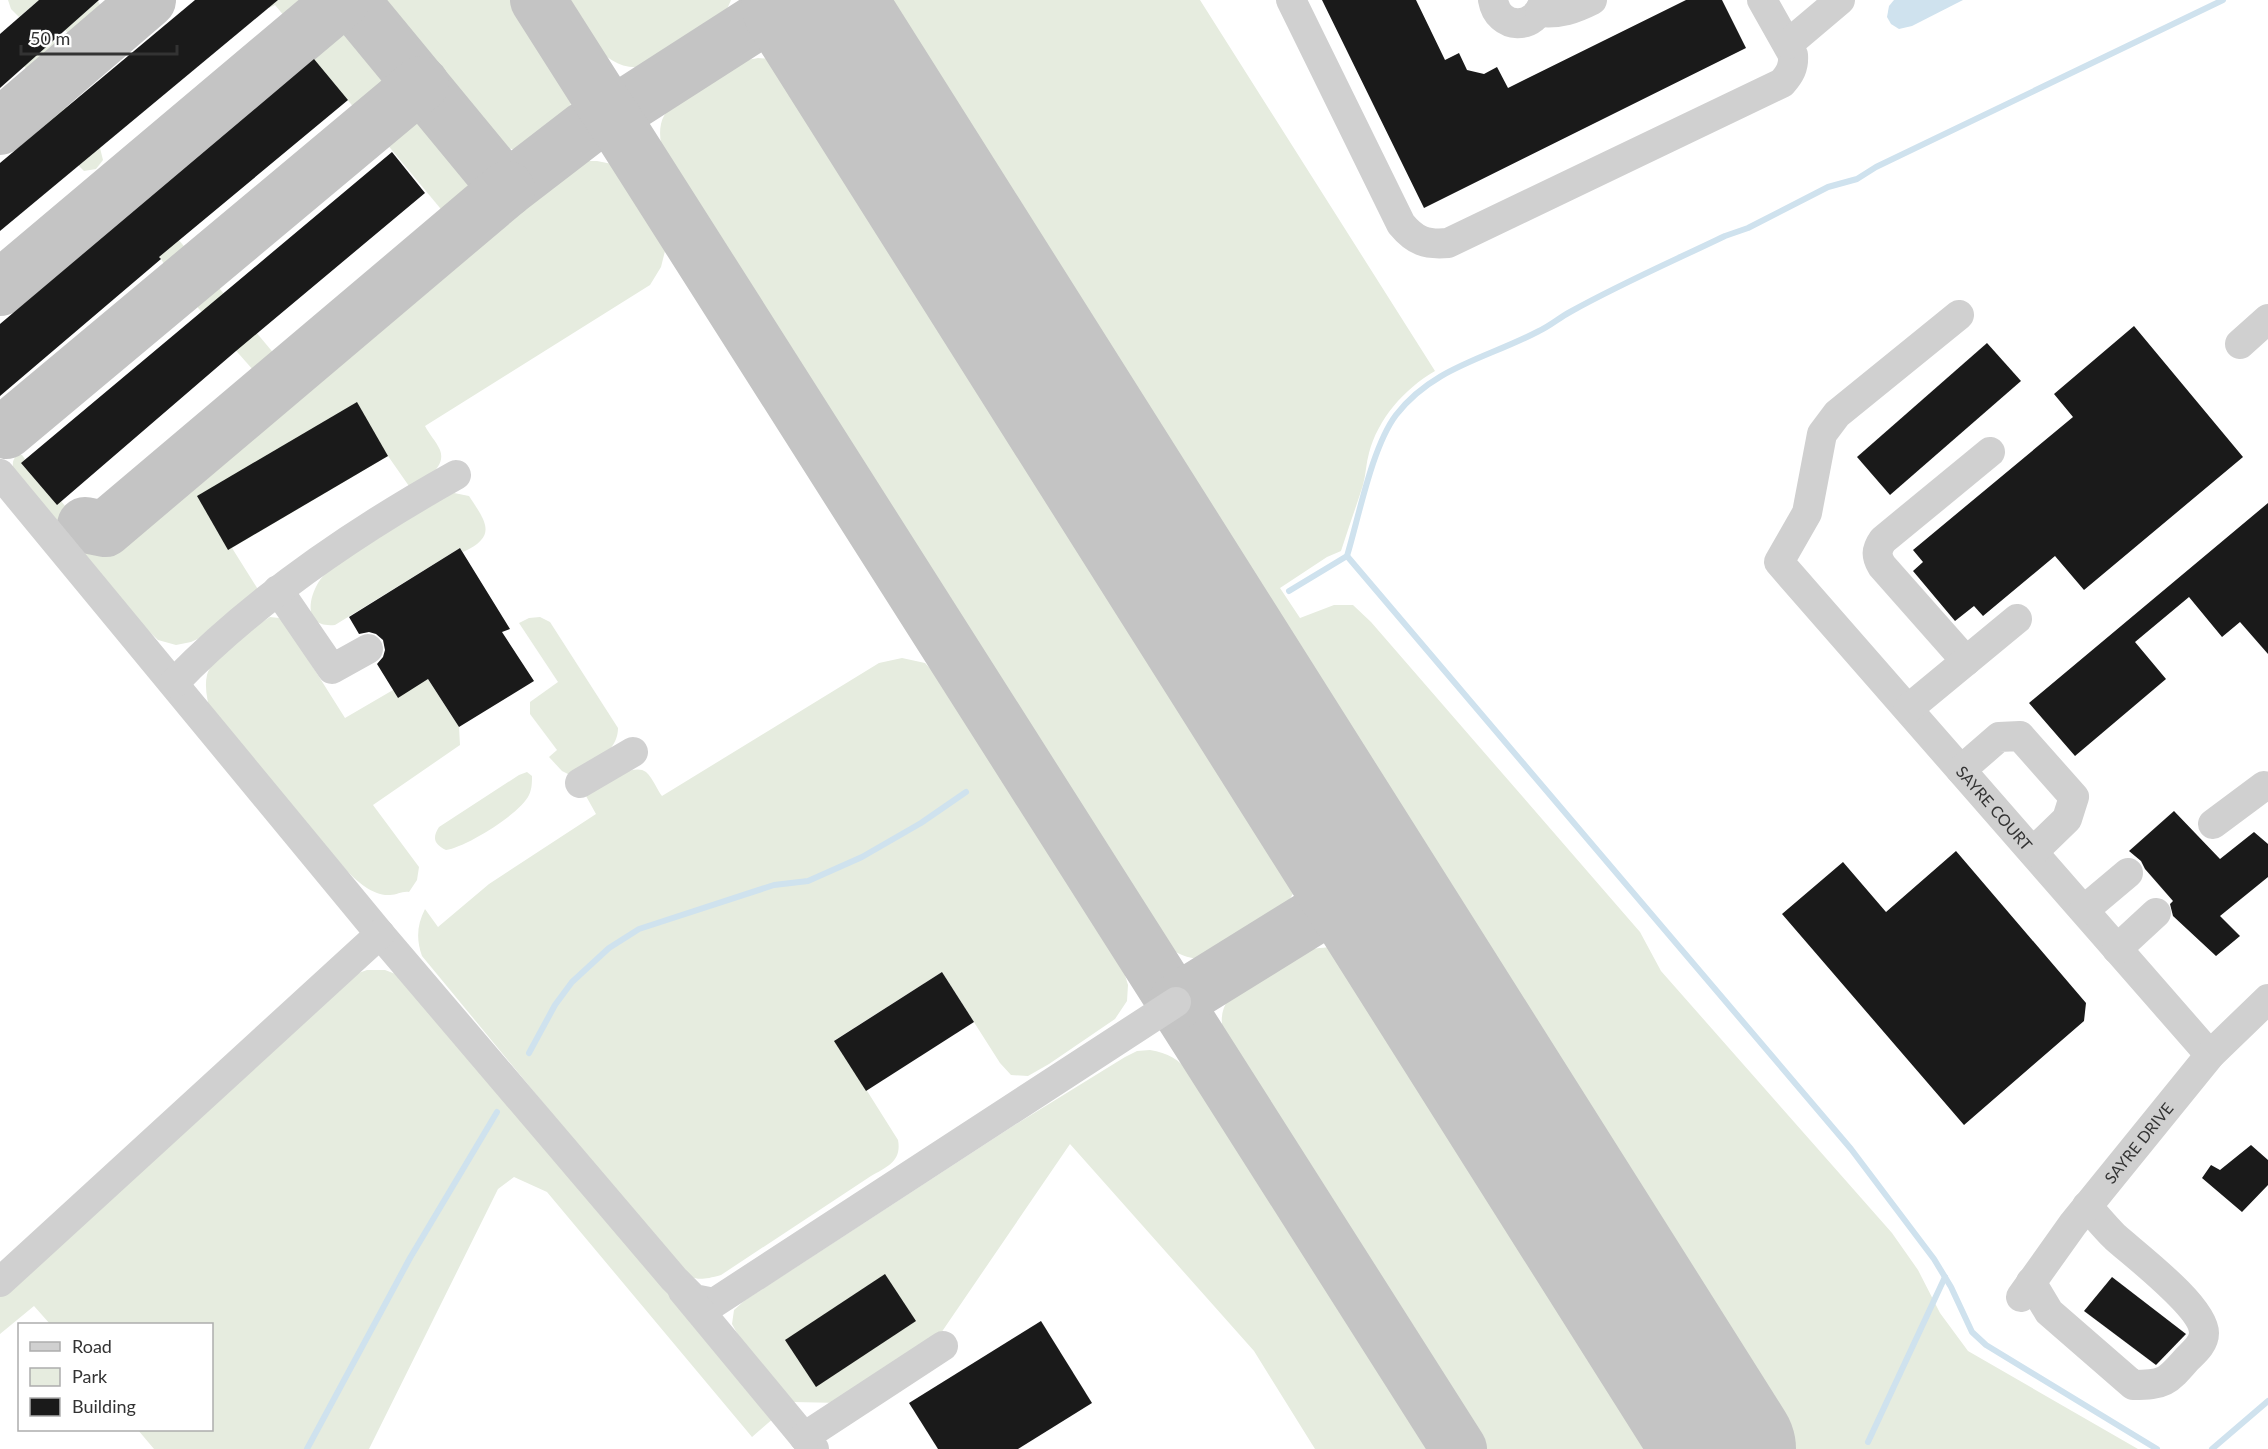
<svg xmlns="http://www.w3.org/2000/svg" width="2268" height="1449" font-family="Lato,sans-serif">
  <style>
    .green { fill: #e6ecdf }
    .water { fill: #cfe2ee }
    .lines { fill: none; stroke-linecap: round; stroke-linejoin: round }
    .stream { stroke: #cfe2ee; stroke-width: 6 }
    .taxiway { stroke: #c4c4c4; stroke-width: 56 }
    .runway { stroke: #c4c4c4; stroke-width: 140 }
    .building { fill: #1a1a1a }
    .minor { stroke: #d0d0d0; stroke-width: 30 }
    .labels { text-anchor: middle; stroke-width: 6; stroke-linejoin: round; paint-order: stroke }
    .street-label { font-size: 16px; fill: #333; stroke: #fff }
  </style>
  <rect width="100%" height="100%" fill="#fff"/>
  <g class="green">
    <polygon points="8,0 39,0 19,17 11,9"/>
    <polygon points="262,0 313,0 308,9 290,23 275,5 269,8"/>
    <path d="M 373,0 L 517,0 L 568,81 C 571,93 573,107 567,118 C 554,143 521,158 495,144 C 490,141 485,136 481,132 Z"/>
    <path d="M 561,0 L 731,0 C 722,24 705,35 683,47 C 672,53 659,63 646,66 C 606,76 581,27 561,0 Z"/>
    <path d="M 848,0 L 1200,0 L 1435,371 C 1404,389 1378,419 1369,453 C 1366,463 1366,474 1363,485 C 1356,507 1348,529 1341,551 L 1327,557 L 1280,588 L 1300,618 L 1334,605 L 1353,605 L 1371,622 L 1640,932 L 1661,971 L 1892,1233 L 1918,1270 L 1940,1313 L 1968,1351 L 2138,1449 L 1768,1449 Z"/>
    <path d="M 98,1 L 106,15 C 105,35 80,47 65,30 Z"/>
    <path d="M 351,29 L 383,70 C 385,91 372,98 356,110 L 305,50 L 324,32 Z"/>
    <path d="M 53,41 C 74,58 42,88 24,66 Z"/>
    <path d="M 758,58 C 778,59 792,62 810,74 L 1286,822 C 1294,839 1305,860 1299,880 C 1289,913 1253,935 1223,950 C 1218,953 1212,958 1207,958 C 1194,961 1178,955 1168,947 L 1014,711 L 950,619 L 671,183 C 667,165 657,142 661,124 C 666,100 709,74 730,64 C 738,60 749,60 758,58 Z"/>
    <path d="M 66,107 L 100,148 L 103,160 L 96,169 L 84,171 L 78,165 L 41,120 C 48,109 54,108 66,107 Z"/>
    <path d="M 419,117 L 425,120 L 470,173 L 475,182 L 475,200 L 450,220 L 386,143 C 391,131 405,119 419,117 Z"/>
    <path d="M 580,161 L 597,161 L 612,164 L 623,172 L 664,234 L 666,247 L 661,267 L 650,285 L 425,426 C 429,434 436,441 440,450 C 447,468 423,480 411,489 L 388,456 L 232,548 L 259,591 L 202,637 L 191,642 L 176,645 L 158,640 L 137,620 L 76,544 L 87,532 L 107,554 L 567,169 Z"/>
    <polygon points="136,197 145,200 188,251 190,260 188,268 180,271 171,271 166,267 161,259 126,217 122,211 124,203"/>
    <polygon points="214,282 281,362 262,380 192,301 194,294 207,283"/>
    <path d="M 17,455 L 22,455 L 25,459 L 22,463 L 61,501 L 77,521 L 70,526 L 58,524 L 14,472 C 12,465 12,460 17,455 Z"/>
    <path d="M 454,493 L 469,496 C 486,522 498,536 463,552 L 460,548 L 335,625 C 305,628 307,602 318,583 C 323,575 331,569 339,563 L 440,499 Z"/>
    <path d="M 270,617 L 279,618 L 287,626 L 345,718 L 393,690 L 428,679 L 459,727 L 460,745 L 373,805 L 419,867 L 417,880 L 409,892 C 402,891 397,895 390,895 C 373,896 358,882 347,871 L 210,713 C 208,701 204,688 207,675 C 213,655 252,628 270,617 Z"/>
    <path d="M 540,617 L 550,622 L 618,728 C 618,753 589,766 570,775 L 562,771 L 549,757 L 557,750 L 530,714 L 530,702 L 558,682 L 519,623 L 529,618 Z"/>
    <path d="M 902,658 L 925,663 L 937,676 L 1122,965 L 1128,985 L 1127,1001 L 1115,1019 L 1049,1064 L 1028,1076 L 1011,1075 L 1000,1063 L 942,972 L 835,1040 L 898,1140 C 902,1161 887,1167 871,1176 L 721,1275 C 692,1283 692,1279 672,1259 L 422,956 C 416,939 417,925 425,909 L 438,927 L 489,884 L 596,814 L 586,796 C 598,788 632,761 646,772 C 653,778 657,790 662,796 L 879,663 Z"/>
    <path d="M 527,772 L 532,776 C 532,782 532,789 529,795 C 520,814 466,847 446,850 C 434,844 432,838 439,827 L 519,775 Z"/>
    <path d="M 1332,947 C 1358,952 1372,964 1389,984 L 1684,1449 L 1487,1449 L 1228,1042 C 1220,1027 1219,1013 1229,998 C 1236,987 1286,957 1300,952 C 1310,948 1321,948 1332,947 Z"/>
    <polygon points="367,970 385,970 398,975 775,1417 752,1437 547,1192 514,1177 498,1189 369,1449 154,1449 138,1430 212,1430 212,1324 50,1324 34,1306 0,1334 0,1296 353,975"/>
    <path d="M 1150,1050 C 1168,1053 1179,1059 1190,1074 L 1427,1449 L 1315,1449 L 1254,1351 L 1070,1144 L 941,1333 L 842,1403 L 792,1402 L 742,1342 L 732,1324 L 734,1310 L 744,1301 L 1013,1126 L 1125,1057 L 1137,1051 Z"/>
  </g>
  <polygon class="water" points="1894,0 1963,0 1912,26 1899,29 1891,24 1887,17 1889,6"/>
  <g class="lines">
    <g class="stream">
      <polyline points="1347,556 1851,1149 1934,1259 1951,1287 1972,1332 1986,1345 2157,1449"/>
      <path d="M 1289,591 L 1347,556 C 1359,516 1372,447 1396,415 C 1433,367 1488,358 1539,331 C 1550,326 1559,318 1570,312 C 1620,284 1673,261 1725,236 L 1748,228 L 1828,187 L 1857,179 L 1876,167 L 2223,0"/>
      <polyline points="529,1053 555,1005 572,982 609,948 639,929 774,885 808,881 862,857 921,823 966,792"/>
      <polyline points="1868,1442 1945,1277"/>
      <polyline points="307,1449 410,1258 497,1112"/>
      <polyline points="2212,1449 2268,1401"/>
    </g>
    <g class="taxiway">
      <polyline points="351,0 507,189 585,129 612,115 791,0"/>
      <polyline points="538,0 1459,1449"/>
      <polyline points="0,127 148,0"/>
      <polyline points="0,288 342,0"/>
      <polyline points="6,431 421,84"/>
      <polyline points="85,525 105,529 507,189"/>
      <polyline points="1176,1002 1368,883"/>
    </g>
    <polyline class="runway" points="811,0 1726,1449"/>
  </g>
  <g class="building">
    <polygon points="39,0 99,0 0,88 0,34"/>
    <polygon points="195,0 278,0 0,231 0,163"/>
    <polygon points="1322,0 1416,0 1445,60 1459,53 1467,70 1484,74 1497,67 1508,88 1686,0 1722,0 1746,48 1424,208"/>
    <polygon points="314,59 348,100 159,257 161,259 0,396 0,324"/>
    <polygon points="392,152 425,193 236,351 57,505 21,463"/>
    <polygon points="2134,326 2243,457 2084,590 2055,556 1983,616 1974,606 1955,621 1913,571 1923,562 1913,550 2073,417 2054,394"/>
    <polygon points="1987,343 2021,381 1890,495 1857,457"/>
    <polygon points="357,402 388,456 228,550 197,496"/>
    <polygon points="2268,503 2268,654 2240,622 2222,637 2189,597 2135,642 2166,679 2075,756 2029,703"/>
    <polygon points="460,548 510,629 502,632 534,681 459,727 428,679 398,698 377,664 383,657 385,650 383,640 376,634 369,632 359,634 349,617"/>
    <polygon points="2174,811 2220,859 2254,832 2268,844 2268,877 2220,916 2240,936 2216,956 2173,916 2170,904 2173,901 2145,869 2141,861 2129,851"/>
    <polygon points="1956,851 2086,1003 2084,1021 1964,1125 1782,914 1843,862 1886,912"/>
    <polygon points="942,972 974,1022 866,1091 834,1041"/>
    <polygon points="2251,1145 2268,1160 2268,1185 2242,1212 2202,1178 2211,1165 2220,1170"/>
    <polygon points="885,1274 916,1321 816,1387 785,1340"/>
    <polygon points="2112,1277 2186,1334 2156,1365 2084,1311"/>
    <polygon points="1041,1321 1092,1403 1018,1449 938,1449 909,1403"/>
  </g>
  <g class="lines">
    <g class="minor">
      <path d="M 1291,0 L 1401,224 C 1415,241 1426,245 1448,243 L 1782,83 C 1790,74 1794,67 1793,55 L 1762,0"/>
      <path d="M 1493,0 C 1498,30 1536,32 1544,0"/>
      <path d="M 1540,12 C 1560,14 1574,9 1592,0"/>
      <polyline points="1788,44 1840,0"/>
      <path id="s1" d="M 1959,315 L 1837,414 L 1822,434 L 1807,513 L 1779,562 L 2210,1055"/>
      <polyline points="2240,344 2268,319"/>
      <polyline points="0,474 380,934 674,1279 694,1299 714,1303 1176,1002"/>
      <polyline points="278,590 332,669 368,649"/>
      <path d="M 1966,661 L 1882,566 C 1876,556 1876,550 1883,540 L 1990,452"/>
      <path d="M 174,683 C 255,599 354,532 456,475"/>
      <polyline points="1908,709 2017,619"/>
      <polyline points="1961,770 1999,737 2020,736 2074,797 2067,819 2033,852"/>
      <polyline points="580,783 633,752"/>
      <polyline points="2213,824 2264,786 2268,787"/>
      <polyline points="2084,910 2128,873"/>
      <polyline points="2117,949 2156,913"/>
      <polyline points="0,1282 380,934"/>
      <path d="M 2031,1282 L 2049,1312 L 2133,1385 C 2164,1385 2167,1382 2187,1359 C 2194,1352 2204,1344 2204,1333 C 2204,1307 2135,1255 2115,1237 C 2105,1227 2096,1216 2087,1206"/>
      <polyline points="683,1291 814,1449"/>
      <path id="s2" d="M 2021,1297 L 2073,1224 L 2210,1055 L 2268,999"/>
      <polyline points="804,1437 943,1346"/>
    </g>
  </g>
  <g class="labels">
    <g class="street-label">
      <text dy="6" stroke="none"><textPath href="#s1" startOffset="646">SAYRE COURT</textPath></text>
      <text dy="6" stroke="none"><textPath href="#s2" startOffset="194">SAYRE DRIVE</textPath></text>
    </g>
  </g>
  <rect x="18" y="1323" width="195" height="108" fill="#ffffff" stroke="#adadad" stroke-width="1.5"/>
  <rect x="30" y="1342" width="30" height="9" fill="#d0d0d0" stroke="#adadad" stroke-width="1.5"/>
  <text x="72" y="1353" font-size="18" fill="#333333">Road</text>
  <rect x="30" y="1368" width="30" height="18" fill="#e6ecdf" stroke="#adadad" stroke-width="1.5"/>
  <text x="72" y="1383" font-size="18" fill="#333333">Park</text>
  <rect x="30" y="1398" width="30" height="18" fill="#1a1a1a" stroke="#adadad" stroke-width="1.5"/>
  <text x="72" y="1413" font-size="18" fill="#333333">Building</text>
  <path d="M21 45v9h156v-9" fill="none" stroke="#333333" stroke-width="3"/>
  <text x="30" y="45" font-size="18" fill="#333333" stroke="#ffffff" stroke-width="4.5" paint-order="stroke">50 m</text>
</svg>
